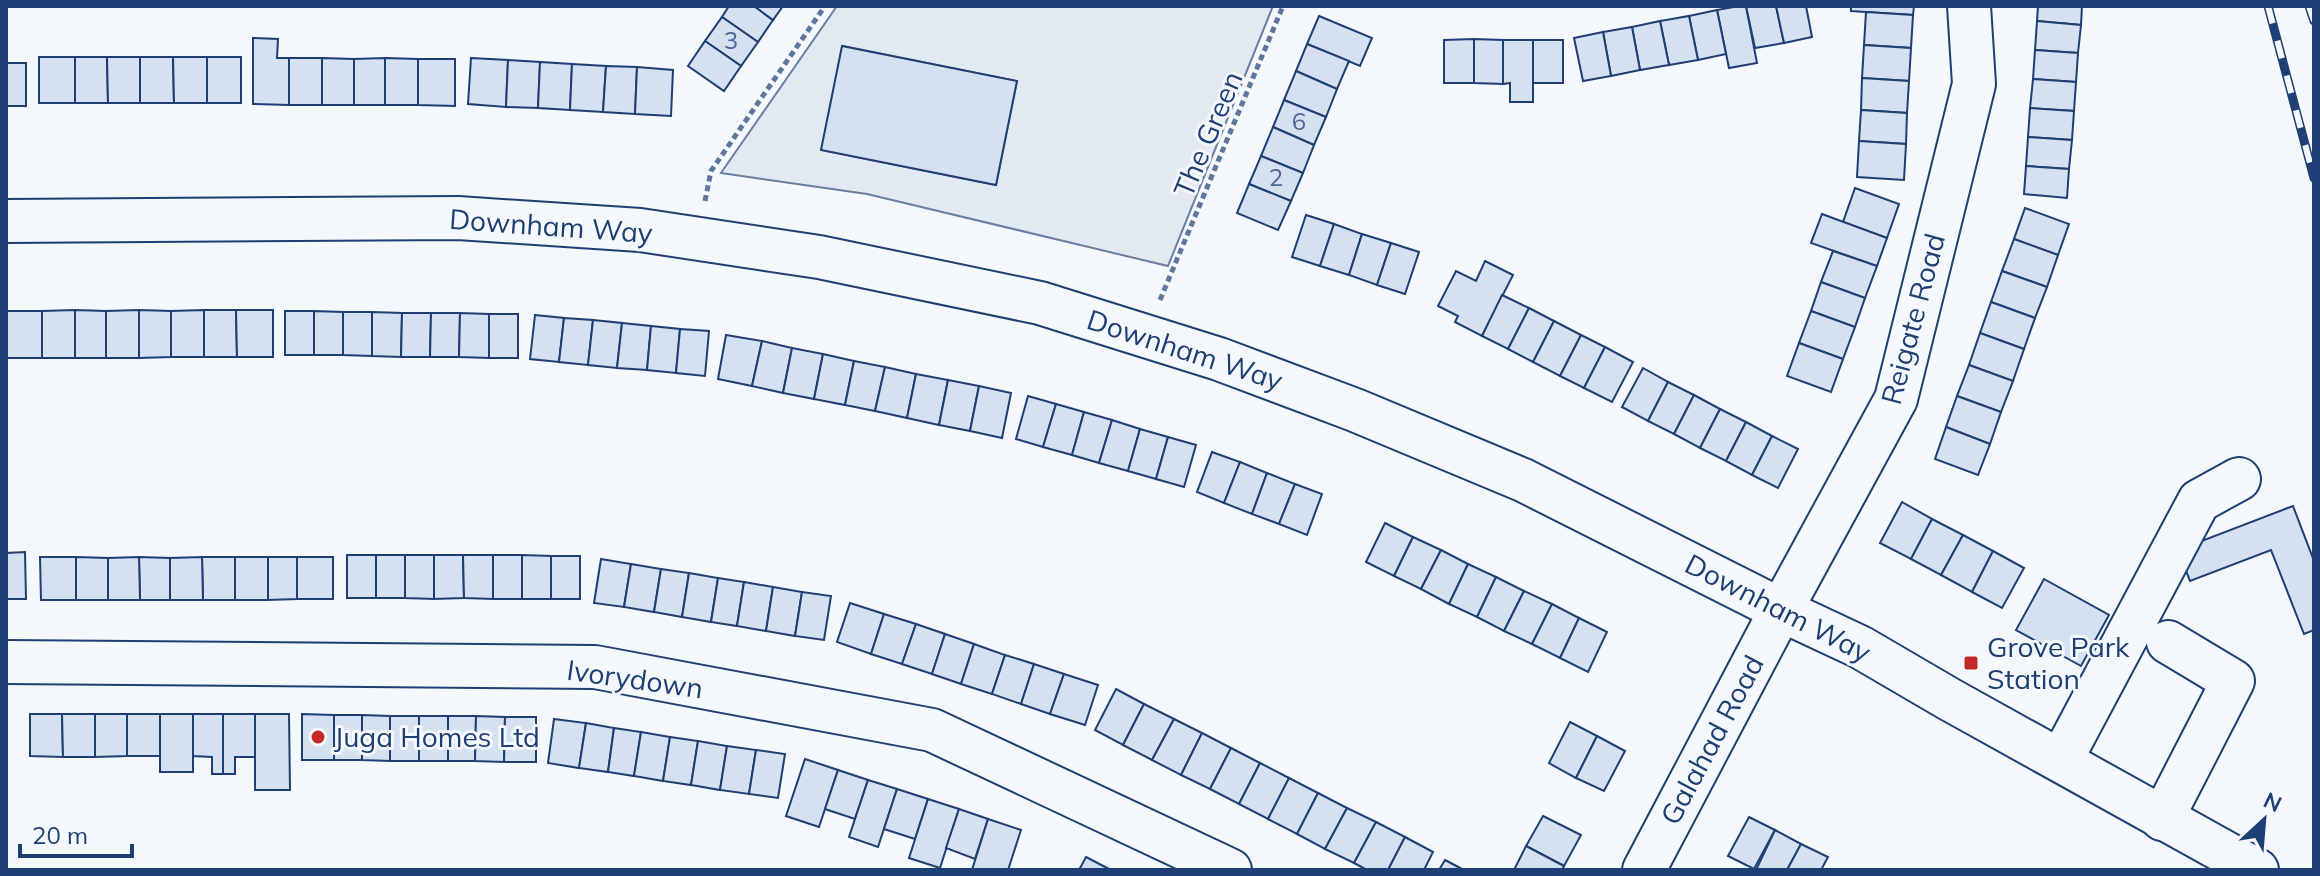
<svg xmlns="http://www.w3.org/2000/svg" width="2320" height="876" font-family="Mulish,sans-serif">
  <style>
    .green { fill: #e3e9f0; stroke: #687fa3; stroke-width: 2; fill-rule: evenodd }
    .building { fill: #d5e0f0; stroke: #1d3f73; stroke-width: 2 }
    .lines { fill: none; stroke-linecap: round; stroke-linejoin: round }
    .minor-casing { stroke: #1d3f73; stroke-width: 46 }
    .path { stroke: #5e769c; stroke-width: 5; stroke-dasharray: 6 4; stroke-linecap: butt }
    .minor { stroke: #f4f7fb; stroke-width: 42 }
    .rail-casing { stroke: #1d3f73; stroke-width: 9 }
    .rail { stroke: #f4f7fb; stroke-width: 6; stroke-dasharray: 18; stroke-linecap: butt }
    .poi-dot { fill: #c62828; stroke: #f4f7fb; stroke-width: 3 }
    .labels { text-anchor: middle; stroke-width: 6; stroke-linejoin: round; paint-order: stroke }
    .number-label { font-size: 24px; fill: #4b6792 }
    .street-label { font-size: 28px; fill: #1d3f73; stroke: #f4f7fb }
    .poi-label { font-size: 28px; fill: #1d3f73; stroke: #f4f7fb; text-anchor: start }
  </style>
  <rect width="100%" height="100%" fill="#f4f7fb"/>
  <path class="green" d="M 837,6 L 1273,6 L 1168,266 L 867,194 L 721,173 ZM 843,46 L 1017,81 L 996,185 L 822,150 Z"/>
  <g class="building">
    <polygon points="729,6 754,6 773,20 758,42 722,17"/>
    <polygon points="754,6 783,6 773,20"/>
    <polygon points="1739,6 1746,6 1757,63 1729,68 1717,10"/>
    <polygon points="1746,6 1776,6 1784,43 1755,48"/>
    <polygon points="1776,6 1806,6 1812,37 1784,43"/>
    <polygon points="1851,6 1914,6 1913,15 1851,11"/>
    <polygon points="2038,6 2082,6 2081,25 2037,21"/>
    <polygon points="1717,10 1726,54 1698,60 1689,16"/>
    <polygon points="1866,12 1913,15 1911,48 1864,45"/>
    <polygon points="1319,16 1372,38 1360,66 1307,44"/>
    <polygon points="1689,16 1698,60 1669,65 1660,21"/>
    <polygon points="722,17 758,42 741,66 705,41"/>
    <polygon points="1660,21 1669,65 1640,70 1632,27"/>
    <polygon points="2037,21 2081,25 2078,53 2035,50"/>
    <polygon points="1632,27 1640,70 1611,76 1603,32"/>
    <polygon points="1603,32 1611,76 1583,81 1574,38"/>
    <polygon points="253,38 278,39 277,58 289,58 289,105 253,104"/>
    <polygon points="1474,39 1503,40 1503,84 1474,83"/>
    <polygon points="1474,39 1474,83 1444,83 1444,40"/>
    <polygon points="1503,40 1533,40 1533,102 1510,102 1510,83 1503,84"/>
    <rect x="1533" y="40" width="30" height="43"/>
    <polygon points="705,41 741,66 724,91 688,66"/>
    <polygon points="1307,44 1349,61 1337,89 1296,71"/>
    <polygon points="1864,45 1911,48 1909,81 1862,78"/>
    <polygon points="842,46 1017,81 996,185 821,150"/>
    <polygon points="2035,50 2078,53 2076,82 2033,79"/>
    <rect x="39" y="57" width="36" height="46"/>
    <polygon points="75,57 107,57 108,103 75,103"/>
    <polygon points="107,57 140,57 140,103 108,103"/>
    <polygon points="140,57 173,57 174,103 140,103"/>
    <polygon points="173,57 207,57 207,103 174,103"/>
    <rect x="207" y="57" width="34" height="46"/>
    <rect x="289" y="58" width="33" height="47"/>
    <polygon points="322,58 354,59 354,105 322,105"/>
    <polygon points="385,58 418,59 418,105 385,105"/>
    <polygon points="385,58 385,105 354,105 354,59"/>
    <polygon points="471,58 508,60 506,107 468,104"/>
    <polygon points="418,59 455,59 455,106 418,105"/>
    <polygon points="508,60 540,62 538,108 506,107"/>
    <polygon points="540,62 572,64 570,110 538,108"/>
    <rect x="6" y="63" width="20" height="43"/>
    <polygon points="572,64 606,66 603,112 570,110"/>
    <polygon points="606,66 637,67 635,114 603,112"/>
    <polygon points="637,67 673,70 671,116 635,114"/>
    <polygon points="1296,71 1337,89 1326,117 1284,100"/>
    <polygon points="1862,78 1909,81 1907,113 1861,110"/>
    <polygon points="2033,79 2076,82 2074,111 2030,108"/>
    <polygon points="1284,100 1326,117 1314,145 1273,127"/>
    <polygon points="2030,108 2074,111 2072,140 2028,137"/>
    <polygon points="1861,110 1907,113 1906,144 1859,141"/>
    <polygon points="1273,127 1314,145 1303,173 1261,156"/>
    <polygon points="2028,137 2072,140 2069,169 2026,166"/>
    <polygon points="1859,141 1906,144 1904,180 1857,177"/>
    <polygon points="1261,156 1303,173 1291,201 1249,184"/>
    <polygon points="2026,166 2069,169 2067,198 2024,194"/>
    <polygon points="1249,184 1291,201 1278,230 1237,213"/>
    <polygon points="1855,188 1899,204 1887,238 1843,222"/>
    <polygon points="2025,208 2069,224 2058,255 2014,239"/>
    <polygon points="1822,214 1887,238 1877,266 1811,243"/>
    <polygon points="1306,215 1334,224 1320,266 1292,257"/>
    <polygon points="1334,224 1362,234 1349,275 1320,266"/>
    <polygon points="1362,234 1391,243 1377,285 1349,275"/>
    <polygon points="2014,239 2058,255 2047,287 2002,271"/>
    <polygon points="1391,243 1419,252 1405,294 1377,285"/>
    <polygon points="1833,251 1877,266 1865,298 1821,282"/>
    <polygon points="1485,261 1513,275 1482,336 1455,322 1458,316 1438,306 1456,271 1476,281"/>
    <polygon points="2002,271 2047,287 2035,318 1991,302"/>
    <polygon points="1821,282 1865,298 1855,327 1811,311"/>
    <polygon points="1502,295 1529,308 1508,349 1482,336"/>
    <polygon points="1991,302 2035,318 2024,349 1980,333"/>
    <polygon points="1529,308 1554,321 1533,362 1508,349"/>
    <polygon points="75,310 75,358 42,358 42,311"/>
    <polygon points="75,310 106,311 106,358 75,358"/>
    <polygon points="139,310 139,358 106,358 106,311"/>
    <polygon points="139,310 171,311 171,357 139,358"/>
    <polygon points="204,310 204,357 171,357 171,311"/>
    <polygon points="204,310 236,310 237,357 204,357"/>
    <polygon points="236,310 273,310 273,357 237,357"/>
    <rect x="6" y="311" width="36" height="47"/>
    <rect x="285" y="311" width="29" height="44"/>
    <polygon points="314,311 343,312 343,355 314,355"/>
    <polygon points="1811,311 1855,327 1843,359 1799,343"/>
    <polygon points="343,312 372,312 372,356 343,355"/>
    <polygon points="372,312 402,313 401,357 372,356"/>
    <polygon points="402,313 431,313 430,357 401,357"/>
    <polygon points="431,313 460,313 459,357 430,357"/>
    <polygon points="460,313 489,314 489,358 459,357"/>
    <rect x="489" y="314" width="29" height="44"/>
    <polygon points="535,315 564,318 559,362 530,359"/>
    <polygon points="564,318 593,320 588,365 559,362"/>
    <polygon points="593,320 622,323 617,368 588,365"/>
    <polygon points="1554,321 1581,335 1560,376 1533,362"/>
    <polygon points="622,323 651,326 647,370 617,368"/>
    <polygon points="651,326 680,329 676,373 647,370"/>
    <polygon points="680,329 709,331 705,376 676,373"/>
    <polygon points="1980,333 2024,349 2013,381 1969,365"/>
    <polygon points="726,335 762,341 752,386 718,379"/>
    <polygon points="1581,335 1605,347 1584,388 1560,376"/>
    <polygon points="762,341 792,348 783,393 752,386"/>
    <polygon points="1799,343 1843,359 1831,392 1787,376"/>
    <polygon points="1605,347 1633,362 1612,402 1584,388"/>
    <polygon points="792,348 823,354 814,399 783,393"/>
    <polygon points="823,354 854,361 845,405 814,399"/>
    <polygon points="854,361 885,367 875,411 845,405"/>
    <polygon points="1969,365 2013,381 2001,412 1957,396"/>
    <polygon points="885,367 916,374 907,418 875,411"/>
    <polygon points="1643,368 1668,382 1648,421 1622,407"/>
    <polygon points="916,374 948,380 939,425 907,418"/>
    <polygon points="948,380 979,386 970,431 939,425"/>
    <polygon points="1668,382 1694,395 1674,434 1648,421"/>
    <polygon points="979,386 1011,393 1002,438 970,431"/>
    <polygon points="1694,395 1720,409 1700,448 1674,434"/>
    <polygon points="1028,396 1056,404 1043,447 1016,439"/>
    <polygon points="1957,396 2001,412 1990,444 1946,427"/>
    <polygon points="1056,404 1084,412 1072,455 1043,447"/>
    <polygon points="1720,409 1746,422 1726,461 1700,448"/>
    <polygon points="1084,412 1112,420 1099,463 1072,455"/>
    <polygon points="1112,420 1140,429 1128,471 1099,463"/>
    <polygon points="1746,422 1772,436 1752,475 1726,461"/>
    <polygon points="1946,427 1990,444 1978,475 1935,459"/>
    <polygon points="1140,429 1168,437 1156,479 1128,471"/>
    <polygon points="1772,436 1798,449 1778,488 1752,475"/>
    <polygon points="1168,437 1196,445 1184,487 1156,479"/>
    <polygon points="1212,452 1240,462 1224,503 1197,492"/>
    <polygon points="1240,462 1267,473 1252,514 1224,503"/>
    <polygon points="1267,473 1295,484 1279,524 1252,514"/>
    <polygon points="1295,484 1322,494 1307,535 1279,524"/>
    <polygon points="1902,502 1932,519 1911,559 1880,543"/>
    <polygon points="2293,506 2314,561 2314,630 2304,634 2271,550 2190,581 2178,550"/>
    <polygon points="1932,519 1963,535 1941,575 1911,559"/>
    <polygon points="1385,523 1413,537 1394,576 1366,562"/>
    <polygon points="1963,535 1993,551 1972,592 1941,575"/>
    <polygon points="1413,537 1441,550 1421,589 1394,576"/>
    <polygon points="1441,550 1468,564 1449,604 1421,589"/>
    <polygon points="1993,551 2024,568 2002,608 1972,592"/>
    <polygon points="25,552 26,599 6,599 6,553"/>
    <rect x="347" y="555" width="29" height="43"/>
    <rect x="376" y="555" width="29" height="43"/>
    <polygon points="405,555 434,555 434,599 405,598"/>
    <polygon points="434,555 463,555 464,598 434,599"/>
    <polygon points="463,555 493,555 493,599 464,598"/>
    <rect x="493" y="555" width="29" height="44"/>
    <polygon points="522,555 551,556 551,599 522,599"/>
    <rect x="551" y="556" width="29" height="43"/>
    <polygon points="40,557 76,557 76,600 41,600"/>
    <polygon points="76,557 108,558 108,600 76,600"/>
    <polygon points="139,557 170,558 170,600 140,600"/>
    <polygon points="139,557 140,600 108,600 108,558"/>
    <polygon points="202,557 235,557 235,600 203,600"/>
    <polygon points="202,557 203,600 170,600 170,558"/>
    <rect x="235" y="557" width="33" height="43"/>
    <polygon points="268,557 297,557 297,599 268,600"/>
    <rect x="297" y="557" width="36" height="42"/>
    <polygon points="601,559 631,564 624,607 594,603"/>
    <polygon points="631,564 661,569 654,612 624,607"/>
    <polygon points="1468,564 1496,577 1477,617 1449,604"/>
    <polygon points="661,569 689,573 682,617 654,612"/>
    <polygon points="689,573 718,578 711,622 682,617"/>
    <polygon points="1496,577 1524,591 1504,631 1477,617"/>
    <polygon points="718,578 744,582 737,626 711,622"/>
    <polygon points="2044,579 2109,615 2081,666 2016,630"/>
    <polygon points="744,582 773,587 766,631 737,626"/>
    <polygon points="773,587 802,592 795,636 766,631"/>
    <polygon points="1524,591 1552,604 1532,644 1504,631"/>
    <polygon points="802,592 831,596 824,640 795,636"/>
    <polygon points="850,603 884,614 871,654 837,642"/>
    <polygon points="1552,604 1579,618 1560,658 1532,644"/>
    <polygon points="884,614 916,624 902,664 871,654"/>
    <polygon points="1579,618 1607,632 1588,672 1560,658"/>
    <polygon points="916,624 945,634 932,674 902,664"/>
    <polygon points="945,634 974,644 961,684 932,674"/>
    <polygon points="974,644 1005,655 992,694 961,684"/>
    <polygon points="1005,655 1034,664 1021,704 992,694"/>
    <polygon points="1034,664 1064,674 1050,714 1021,704"/>
    <polygon points="1064,674 1098,685 1085,725 1050,714"/>
    <polygon points="1116,689 1144,704 1123,745 1095,730"/>
    <polygon points="1144,704 1174,719 1152,760 1123,745"/>
    <polygon points="30,714 62,714 63,757 30,756"/>
    <polygon points="62,714 95,714 95,757 63,757"/>
    <polygon points="95,714 127,714 127,756 95,757"/>
    <rect x="127" y="714" width="33" height="42"/>
    <rect x="160" y="714" width="33" height="58"/>
    <polygon points="193,714 223,714 223,774 212,774 212,757 193,756"/>
    <polygon points="223,714 255,714 255,757 235,757 235,774 223,774"/>
    <polygon points="255,714 289,714 290,790 255,790"/>
    <polygon points="302,714 334,715 334,760 302,760"/>
    <rect x="334" y="715" width="28" height="45"/>
    <polygon points="362,715 390,716 390,761 362,760"/>
    <rect x="390" y="716" width="29" height="45"/>
    <rect x="419" y="716" width="29" height="45"/>
    <polygon points="448,716 476,716 475,761 448,761"/>
    <polygon points="476,716 505,717 504,762 475,761"/>
    <polygon points="505,717 536,717 536,762 504,762"/>
    <polygon points="554,719 586,723 579,768 548,763"/>
    <polygon points="1174,719 1202,733 1181,775 1152,760"/>
    <polygon points="1570,722 1597,736 1576,778 1549,763"/>
    <polygon points="586,723 614,728 608,772 579,768"/>
    <polygon points="614,728 641,732 634,776 608,772"/>
    <polygon points="641,732 670,737 663,781 634,776"/>
    <polygon points="1202,733 1231,748 1210,789 1181,775"/>
    <polygon points="1597,736 1625,751 1604,791 1576,778"/>
    <polygon points="670,737 698,741 691,785 663,781"/>
    <polygon points="698,741 727,746 720,790 691,785"/>
    <polygon points="727,746 756,750 749,794 720,790"/>
    <polygon points="1231,748 1260,763 1239,804 1210,789"/>
    <polygon points="756,750 785,754 778,798 749,794"/>
    <polygon points="805,759 838,770 819,827 786,816"/>
    <polygon points="1260,763 1289,778 1268,819 1239,804"/>
    <polygon points="838,770 868,780 855,819 825,809"/>
    <polygon points="1289,778 1318,793 1297,834 1268,819"/>
    <polygon points="868,780 897,789 878,847 849,837"/>
    <polygon points="897,789 928,799 915,839 884,829"/>
    <polygon points="1318,793 1347,808 1325,849 1297,834"/>
    <polygon points="928,799 959,809 940,868 909,858"/>
    <polygon points="1347,808 1376,822 1354,863 1325,849"/>
    <polygon points="959,809 988,819 975,859 946,848"/>
    <polygon points="1543,816 1581,835 1564,866 1526,846"/>
    <polygon points="1749,817 1775,830 1754,869 1728,856"/>
    <polygon points="988,819 1021,830 1008,870 972,870"/>
    <polygon points="1376,822 1405,837 1388,870 1367,870 1354,863"/>
    <polygon points="1775,830 1801,844 1787,870 1756,870"/>
    <polygon points="1405,837 1433,852 1424,870 1388,870"/>
    <polygon points="1801,844 1828,857 1821,870 1787,870"/>
    <polygon points="1526,846 1564,866 1562,870 1514,870"/>
    <polygon points="1086,857 1111,870 1079,870"/>
    <polygon points="1445,860 1464,870 1439,870"/>
  </g>
  <g class="lines">
    <g class="minor-casing">
      <g id="minor">
        <polyline points="6,221 458,218 640,230 819,257 1040,303 1219,359 1355,410 1523,480 1781,610 1860,647 1949,699 2257,870"/>
        <polyline points="6,662 595,667 932,730 1230,870"/>
        <polyline points="2061,760 2199,501 2239,479"/>
        <polyline points="2162,819 2233,681 2168,642"/>
        <polyline points="1644,870 1781,610 1896,399 1974,84 1969,6"/>
      </g>
    </g>
    <g class="path">
      <polyline points="705,201 711,171 825,6"/>
      <polyline points="1160,300 1283,6"/>
    </g>
    <use href="#minor" class="minor"/>
    <g class="rail-casing">
      <g id="rail">
        <polyline points="2268,6 2314,178"/>
        <polyline points="2309,6 2314,21"/>
      </g>
    </g>
    <use href="#rail" class="rail"/>
  </g>
  <g class="poi-dot">
    <rect x="1963" y="655" width="16" height="16" rx="4"/>
    <circle cx="318" cy="737" r="8"/>
  </g>
  <g class="labels">
    <g class="number-label">
      <text x="731" y="49">3</text>
      <text x="1299" y="130">6</text>
      <text x="1276" y="186">2</text>
    </g>
    <g class="street-label">
      <text transform="translate(1208 134) rotate(-67)" y="10">The Green</text>
      <text transform="translate(551 226) rotate(4)" y="10">Downham Way</text>
      <text transform="translate(1913 319) rotate(-75)" y="10">Reigate Road</text>
      <text transform="translate(1185 350) rotate(18)" y="10">Downham Way</text>
      <text transform="translate(1778 608) rotate(27)" y="10">Downham Way</text>
      <text transform="translate(635 679) rotate(8)" y="10">Ivorydown</text>
      <text transform="translate(1712 740) rotate(-62)" y="10">Galahad Road</text>
    </g>
    <g class="poi-label">
      <text x="1987" y="657">Grove Park<tspan x="1987" dy="32">Station</tspan></text>
      <text x="334" y="747">Juga Homes Ltd</text>
    </g>
  </g>
  <rect width="2320" height="876" fill="none" stroke="#1d3f73" stroke-width="16"/>
  <g transform="translate(2264 820) rotate(26)" stroke="#f4f7fb" stroke-width="6" paint-order="stroke">
  <path d="M0-6L14 30L0 20L-14 30Z" fill="#1d3f73"/>
  <text y="-12" font-size="22" font-weight="bold" text-anchor="middle" fill="#1d3f73">N</text>
  </g>
  <path d="M20 844v12h112v-12" fill="none" stroke="#1d3f73" stroke-width="4"/>
  <text x="32" y="844" font-size="24" fill="#1d3f73" stroke="#f4f7fb" stroke-width="6" paint-order="stroke">20 m</text>
</svg>
